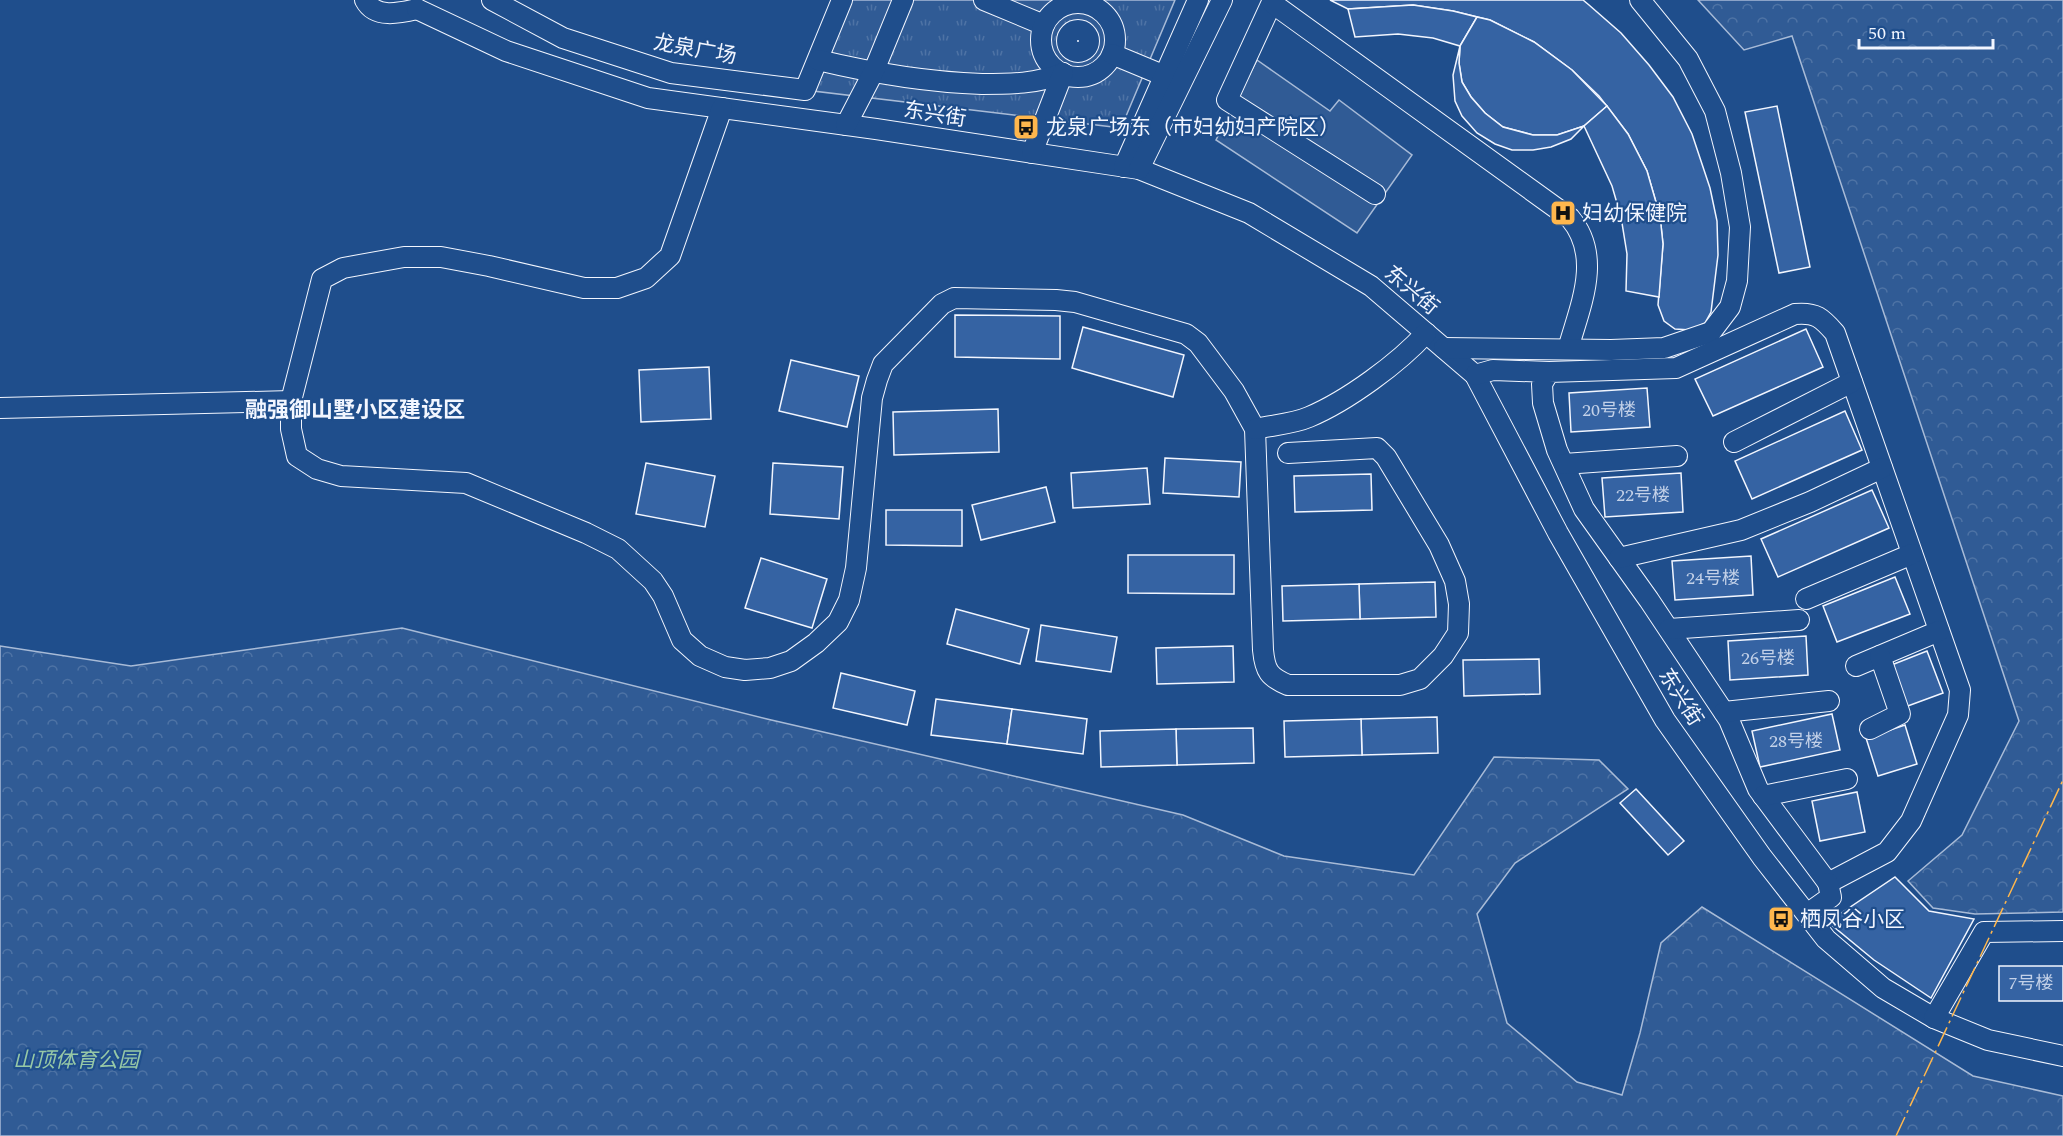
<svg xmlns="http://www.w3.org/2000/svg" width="2063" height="1136" font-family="Spectral,'Noto Sans SC',serif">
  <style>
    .grass { fill: url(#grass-tufts); stroke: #a8bbd7; stroke-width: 1.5 }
    .forest { fill: url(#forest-crowns); stroke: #a8bbd7; stroke-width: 1.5 }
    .built { fill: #305b95; stroke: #a8bbd7; stroke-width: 1.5 }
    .building { fill: #3563a3; stroke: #f2f6ff; stroke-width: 1.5 }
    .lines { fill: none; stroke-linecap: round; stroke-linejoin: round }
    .minor-casing { stroke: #f2f6ff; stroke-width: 22 }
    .minor { stroke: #1f4e8c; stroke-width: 20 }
    .power { stroke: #ffb74d; stroke-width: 1.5; stroke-dasharray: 21 4.5 3 4.5; stroke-linecap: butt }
    .labels { text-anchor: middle; stroke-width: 4.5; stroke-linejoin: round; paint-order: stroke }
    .number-label { font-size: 18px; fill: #c3d1e8 }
    .street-label { font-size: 21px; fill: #f2f6ff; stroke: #1f4e8c }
    .poi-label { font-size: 21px; fill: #f2f6ff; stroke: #1f4e8c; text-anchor: start }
    .park-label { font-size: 21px; font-style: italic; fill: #97c8a6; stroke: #1f4e8c }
    .neighbourhood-label { font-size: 22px; font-weight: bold; fill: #f2f6ff; stroke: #1f4e8c }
  </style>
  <defs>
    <pattern id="grass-tufts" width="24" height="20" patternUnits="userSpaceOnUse" patternTransform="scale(1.5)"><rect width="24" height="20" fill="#305b95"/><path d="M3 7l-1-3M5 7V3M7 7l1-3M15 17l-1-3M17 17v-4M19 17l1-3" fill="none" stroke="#4e73a5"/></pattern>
    <pattern id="forest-crowns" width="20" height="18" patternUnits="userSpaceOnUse" patternTransform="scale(1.5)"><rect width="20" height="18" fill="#305b95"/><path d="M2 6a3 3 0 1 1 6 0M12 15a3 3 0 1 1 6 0" fill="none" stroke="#4e73a5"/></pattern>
  </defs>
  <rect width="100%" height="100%" fill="#1f4e8c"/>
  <polygon class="grass" points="842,0 1175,0 1121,128 805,90"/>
  <g class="forest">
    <polygon points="1698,0 2063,0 2063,912 1975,914 1933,908 1908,881 1962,835 2019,721 1792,36 1744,50"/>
    <polygon points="402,628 767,719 1183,815 1284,856 1414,875 1494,757 1599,760 1628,789 1515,863 1477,914 1507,1023 1577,1082 1622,1095 1640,1033 1661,943 1702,907 1973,1076 2063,1096 2063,1136 0,1136 0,646 131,666"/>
  </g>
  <polygon class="built" points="1257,60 1330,111 1339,100 1412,155 1357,233 1216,140"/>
  <g class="building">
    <polygon points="1330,0 1583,0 1589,5 1621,33 1649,65 1673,97 1692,134 1710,188 1717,221 1718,255 1711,312 1705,323 1691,330 1675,329 1664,321 1658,305 1663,244 1660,216 1647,171 1628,134 1599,96 1572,70 1534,42 1490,20 1453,11 1413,5 1348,9"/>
    <polygon points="1413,5 1453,11 1477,17 1460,46 1433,38 1398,34 1355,37 1348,9"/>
    <polygon points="1477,17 1490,20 1534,42 1572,70 1607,106 1584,126 1557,135 1533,135 1503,127 1485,113 1471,97 1462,82 1459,63 1460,46"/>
    <polygon points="1460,46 1459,63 1462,82 1471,97 1485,113 1503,127 1533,135 1557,135 1584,126 1571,139 1551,147 1533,150 1512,150 1495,144 1477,133 1462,116 1455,101 1453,75"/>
    <polygon points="1607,106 1628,134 1647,171 1660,216 1663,244 1659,297 1626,291 1627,254 1621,217 1612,186 1584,126"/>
    <polygon points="1777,106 1810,267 1779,273 1745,112"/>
    <polygon points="955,315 1060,316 1060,359 955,357"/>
    <polygon points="1083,327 1184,355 1173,397 1072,368"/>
    <polygon points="1806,329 1823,367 1713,416 1695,379"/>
    <polygon points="791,360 859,376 847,427 779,411"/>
    <polygon points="709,367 711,419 641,422 639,370"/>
    <polygon points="1647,388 1650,427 1571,432 1569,393"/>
    <polygon points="998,409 999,452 894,455 893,412"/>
    <polygon points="1845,411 1862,450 1752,499 1735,461"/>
    <polygon points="1165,458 1241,462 1239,497 1163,493"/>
    <polygon points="646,463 715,476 705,527 636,514"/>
    <polygon points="773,463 843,467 839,519 770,514"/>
    <polygon points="1147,468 1150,504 1073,508 1071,473"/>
    <polygon points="1681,473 1683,512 1605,517 1602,478"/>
    <polygon points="1371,474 1372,510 1295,512 1294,476"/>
    <polygon points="1046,487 1055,522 981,540 972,505"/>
    <polygon points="1872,490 1889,528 1778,577 1761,539"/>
    <polygon points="886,510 962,510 962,546 886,545"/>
    <polygon points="1128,555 1234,555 1234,594 1128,593"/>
    <polygon points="1751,556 1753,595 1675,600 1672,561"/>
    <polygon points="761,558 827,579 812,628 745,608"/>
    <polygon points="1895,577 1910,614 1837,642 1823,606"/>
    <polygon points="1435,582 1436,617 1360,619 1359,584"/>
    <polygon points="1359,584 1360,619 1283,621 1282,586"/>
    <polygon points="956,609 1029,629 1020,664 947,644"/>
    <polygon points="1041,625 1117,637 1111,672 1036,661"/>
    <polygon points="1806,636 1808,675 1730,680 1728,641"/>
    <polygon points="1233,646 1234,682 1157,684 1156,648"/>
    <polygon points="1927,651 1943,693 1905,707 1889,666"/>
    <polygon points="1539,659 1540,694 1464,696 1463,660"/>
    <polygon points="841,673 915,691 907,725 833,708"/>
    <polygon points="936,699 1012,709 1007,744 931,735"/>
    <polygon points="1012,709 1087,719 1083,754 1007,744"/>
    <polygon points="1832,714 1840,750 1760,767 1752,731"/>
    <polygon points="1437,717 1438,753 1362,755 1361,719"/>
    <polygon points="1361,719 1362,755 1285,757 1284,721"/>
    <polygon points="1905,725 1917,764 1878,776 1866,738"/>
    <polygon points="1253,728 1254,763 1177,765 1176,729"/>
    <polygon points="1176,729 1177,765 1101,767 1100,731"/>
    <polygon points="1636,789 1684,841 1668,855 1620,803"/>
    <polygon points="1857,792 1865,832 1820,841 1812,801"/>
    <polygon points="1895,877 1929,911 1974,919 1931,998 1874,960 1828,922"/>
    <rect x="1999" y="966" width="64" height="35"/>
  </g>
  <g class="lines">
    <g class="minor-casing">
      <g id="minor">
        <path d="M 365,0 C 375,19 400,13 417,9"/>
        <polyline points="492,0 563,38 671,73 805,90 842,0"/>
        <polyline points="984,0 1044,25"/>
        <polyline points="1273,0 1227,100 1375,194"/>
        <circle cx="1078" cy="40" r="37"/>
        <path d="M 1272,3 L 1570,218 C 1603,257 1580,306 1568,349"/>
        <polyline points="417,9 506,51 648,98 876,129 1139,169 1249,213 1371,286 1475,375 1558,533 1665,720 1762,857 1826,939 1883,988 1934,1018 1988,1040 2063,1056"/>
        <circle cx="1078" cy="41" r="11"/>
        <polyline points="1112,54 1165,76"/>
        <path d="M 818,60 C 872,73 925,82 982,84 C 1010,84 1037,84 1063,73"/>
        <path d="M 722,108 L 670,256 L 646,278 L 617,288 L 584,288 L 489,266 L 441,257 L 404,257 L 343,268 L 322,279 L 291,401 L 291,429 L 297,456 L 317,469 L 341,476 L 466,483 L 586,533 L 618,549 L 653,581 L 663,596 L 682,640 L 700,656 L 725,667 L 745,670 L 770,668 L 791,661 L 816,643 L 838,622 L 849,600 L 856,568 L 872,398 L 877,380 L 883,364 L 942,304 L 954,298 L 1056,300 L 1075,302 L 1186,334 L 1198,343 L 1234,391 L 1255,429 L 1263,650 C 1265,671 1269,677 1288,685 L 1400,685 L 1420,679 L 1443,656 L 1458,633 L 1459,604 L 1455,581 L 1439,545 L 1386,457 L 1377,448 L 1288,453"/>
        <polyline points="846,125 873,73 903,0"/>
        <polyline points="1032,153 1063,73"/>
        <polyline points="1124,167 1198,0"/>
        <polyline points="1139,169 1222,0"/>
        <polyline points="1444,348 1611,350 1664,348 1711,332 1730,307 1737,281 1740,227 1731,173 1715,111 1688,59 1640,0"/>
        <path d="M 1475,375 L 1493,370 L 1549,372 L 1676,368 L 1795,314 C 1816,312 1822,318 1835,333 L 1960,690 L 1958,715 L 1911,821 L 1887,852 L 1828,883 L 1758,789 L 1729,720 L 1649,600 L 1584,509 L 1557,450 L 1543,403 L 1542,384 L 1549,372"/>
        <polyline points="0,408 291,401"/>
        <path d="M 1255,429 C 1272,425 1293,424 1309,417 C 1347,401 1399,363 1426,333"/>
        <polyline points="1734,442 1852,382"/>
        <polyline points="1564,464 1677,456"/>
        <polyline points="1619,558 1741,530 1810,502 1882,468"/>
        <polyline points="1806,599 1912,554"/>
        <polyline points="1669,629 1799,620"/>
        <polyline points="1856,666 1939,631"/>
        <polyline points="1724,712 1829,701"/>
        <polyline points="1870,729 1900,714 1880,656"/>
        <polyline points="1763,796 1847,779"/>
        <polyline points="1807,914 1831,897 1828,883"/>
        <polyline points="1934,1018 1984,932 2063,931"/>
      </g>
    </g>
    <use href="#minor" class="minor"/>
    <polyline class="power" points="1896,1136 2063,780"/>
  </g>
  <defs>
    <g id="bus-square" transform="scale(1.35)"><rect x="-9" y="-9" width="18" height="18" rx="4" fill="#ffb74d" stroke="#1f4e8c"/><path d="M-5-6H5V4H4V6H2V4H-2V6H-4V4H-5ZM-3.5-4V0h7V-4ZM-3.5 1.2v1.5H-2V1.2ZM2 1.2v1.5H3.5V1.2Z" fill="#111"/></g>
    <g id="hospital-square" transform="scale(1.35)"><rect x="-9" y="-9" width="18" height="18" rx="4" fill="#ffb74d" stroke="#1f4e8c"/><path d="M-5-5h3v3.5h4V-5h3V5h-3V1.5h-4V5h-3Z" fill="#111"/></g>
  </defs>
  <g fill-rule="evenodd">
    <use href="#bus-square" x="1026" y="127"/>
    <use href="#hospital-square" x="1563" y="213"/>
    <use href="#bus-square" x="1781" y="919"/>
  </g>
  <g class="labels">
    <g class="number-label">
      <text x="1609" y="416">20号楼</text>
      <text x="1643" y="501">22号楼</text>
      <text x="1713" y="584">24号楼</text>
      <text x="1768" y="664">26号楼</text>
      <text x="1796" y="747">28号楼</text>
      <text x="2031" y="989">7号楼</text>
    </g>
    <g class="street-label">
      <text transform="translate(695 49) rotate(10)" y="7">龙泉广场</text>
      <text transform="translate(935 114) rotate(9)" y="7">东兴街</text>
      <text transform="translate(1412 290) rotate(40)" y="7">东兴街</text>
      <text transform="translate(1681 697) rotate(58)" y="7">东兴街</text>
    </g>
    <g class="poi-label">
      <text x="1046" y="134">龙泉广场东（市妇幼妇产院区）</text>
      <text x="1582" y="220">妇幼保健院</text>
      <text x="1800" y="926">栖凤谷小区</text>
    </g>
    <g class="park-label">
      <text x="76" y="1067">山顶体育公园</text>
    </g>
    <g class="neighbourhood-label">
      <text x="355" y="417">融强御山墅小区建设区</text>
    </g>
  </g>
  <path d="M1859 39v9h134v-9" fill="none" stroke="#f2f6ff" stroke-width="3"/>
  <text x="1868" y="39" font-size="18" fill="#f2f6ff" stroke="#1f4e8c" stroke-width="4.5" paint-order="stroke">50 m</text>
</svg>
